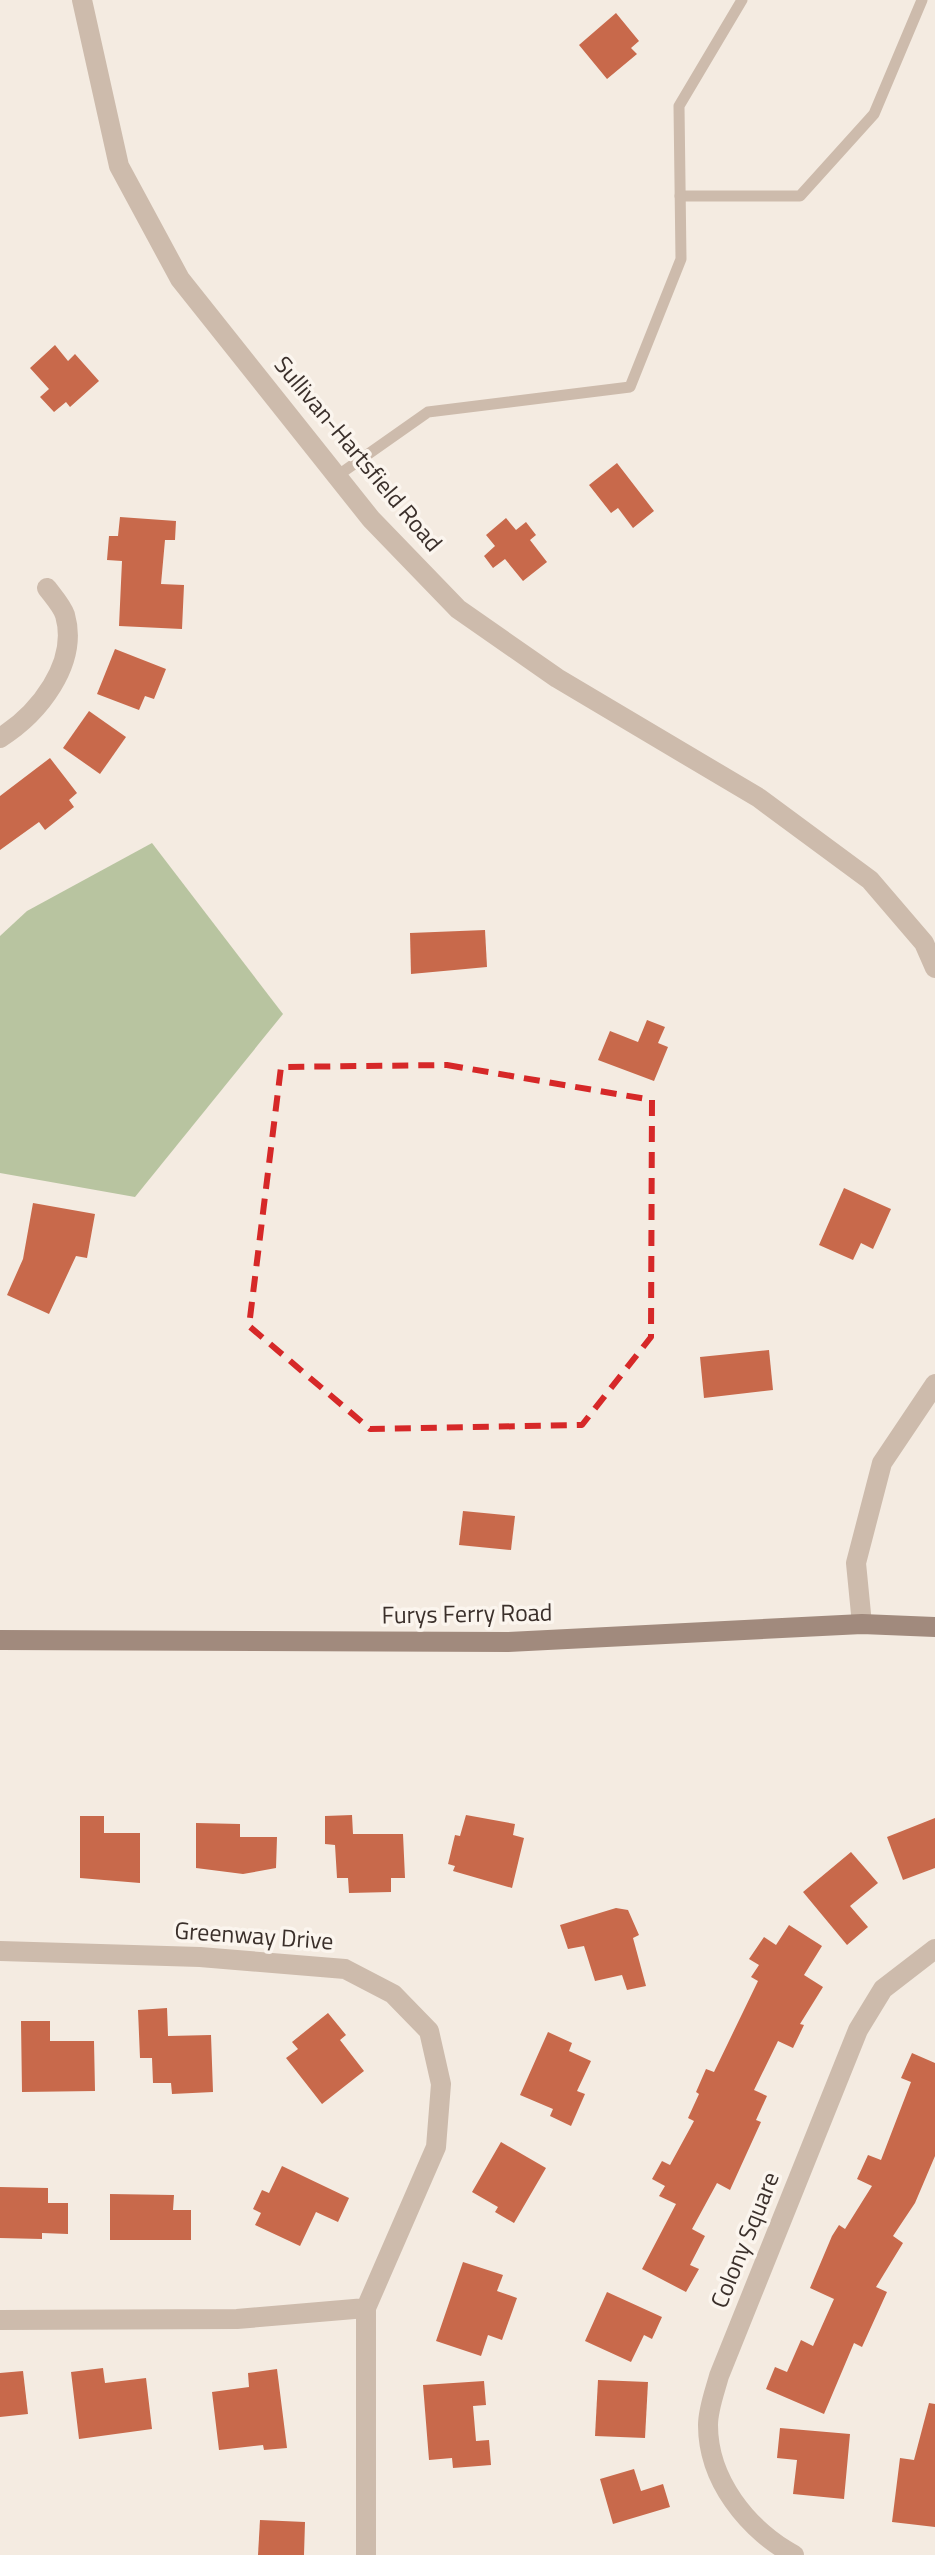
<svg xmlns="http://www.w3.org/2000/svg" width="935" height="2555" font-family="'Titillium Web',sans-serif">
  <style>
    .green { fill: #b8c4a0 }
    .building { fill: #c8694b }
    .lines { fill: none; stroke-linecap: round; stroke-linejoin: round }
    .lane { stroke: #cdbbac; stroke-width: 11 }
    .street { stroke: #cdbbac; stroke-width: 20 }
    .secondary { stroke: #a18a7d; stroke-width: 20 }
    .marked { fill: none; stroke: #d62828; stroke-width: 6; stroke-dasharray: 16 10; stroke-linejoin: round }
    .labels { text-anchor: middle; stroke-width: 7; stroke-linejoin: round; paint-order: stroke }
    .street-label { font-size: 24px; fill: #3b302b; stroke: #fbf5ee }
  </style>
  <rect width="100%" height="100%" fill="#f4ebe1"/>
  <polygon class="green" points="152,843 283,1014 135,1197 0,1173 0,936 27,911"/>
  <g class="building">
    <polygon points="616,13 639,41 631,48 637,54 607,79 579,45"/>
    <polygon points="55,345 68,361 75,354 99,381 70,407 66,402 54,412 40,397 49,389 30,368"/>
    <polygon points="617,463 654,511 633,528 618,508 611,513 589,485"/>
    <polygon points="120,517 176,521 175,540 165,540 161,584 184,585 182,629 119,626 122,561 107,560 109,536 118,536"/>
    <polygon points="506,518 516,530 526,522 536,535 530,540 547,562 523,581 505,559 493,568 484,556 495,546 486,535"/>
    <polygon points="115,649 166,669 154,699 145,696 139,710 97,694"/>
    <polygon points="89,711 126,737 100,774 63,748"/>
    <polygon points="50,758 77,793 69,800 74,807 45,830 39,822 0,850 0,796"/>
    <polygon points="485,930 487,967 411,974 410,933"/>
    <polygon points="647,1020 665,1027 658,1043 668,1047 654,1081 598,1060 610,1031 638,1042"/>
    <polygon points="844,1188 891,1209 873,1249 861,1243 853,1260 819,1245"/>
    <polygon points="33,1203 95,1214 87,1258 76,1256 49,1314 7,1295 23,1259"/>
    <polygon points="769,1350 773,1390 704,1398 700,1357"/>
    <polygon points="463,1511 515,1516 511,1550 459,1545"/>
    <polygon points="352,1815 353,1834 403,1834 405,1878 391,1878 391,1892 349,1893 348,1878 337,1878 335,1845 325,1844 325,1816"/>
    <polygon points="466,1815 515,1824 513,1835 524,1838 512,1888 453,1871 455,1866 448,1864 455,1835 460,1836"/>
    <polygon points="80,1816 104,1816 104,1833 140,1833 140,1883 80,1878"/>
    <polygon points="935,1818 935,1868 903,1880 887,1837"/>
    <polygon points="196,1823 240,1824 240,1837 277,1837 276,1868 243,1874 196,1868"/>
    <polygon points="851,1852 878,1883 850,1906 868,1927 847,1945 803,1892"/>
    <polygon points="616,1908 628,1910 639,1935 633,1938 646,1986 627,1990 622,1975 595,1981 584,1946 568,1949 560,1925"/>
    <polygon points="789,1925 822,1946 804,1975 823,1987 800,2024 804,2025 793,2048 778,2041 754,2090 767,2096 756,2120 761,2122 730,2190 717,2183 692,2229 705,2236 690,2265 699,2269 686,2292 642,2269 676,2204 659,2196 665,2186 652,2179 662,2161 670,2165 694,2121 688,2118 699,2094 696,2092 706,2069 714,2072 758,1981 751,1977 759,1965 749,1959 764,1937 776,1945"/>
    <polygon points="167,2008 168,2036 211,2035 213,2092 172,2094 171,2083 153,2083 152,2058 140,2058 138,2010"/>
    <polygon points="328,2013 346,2035 340,2040 364,2071 322,2104 286,2058 298,2049 292,2042"/>
    <polygon points="21,2021 50,2021 50,2041 94,2041 95,2091 22,2092"/>
    <polygon points="548,2032 572,2043 569,2051 591,2061 577,2091 585,2094 571,2126 550,2116 553,2109 520,2095"/>
    <polygon points="912,2053 935,2063 935,2156 915,2203 893,2236 903,2243 876,2287 887,2292 862,2347 854,2343 824,2414 766,2389 775,2367 787,2372 801,2340 813,2346 834,2299 810,2288 832,2236 839,2225 845,2229 872,2186 857,2179 868,2155 881,2160 911,2082 901,2078"/>
    <polygon points="501,2142 546,2168 514,2223 495,2212 498,2207 472,2192"/>
    <polygon points="282,2166 349,2198 338,2222 316,2212 300,2246 255,2225 261,2213 253,2209 262,2190 269,2193"/>
    <polygon points="0,2187 48,2188 48,2203 68,2203 68,2234 42,2233 42,2239 0,2238"/>
    <polygon points="110,2194 174,2195 173,2210 191,2210 191,2240 110,2240"/>
    <polygon points="463,2262 503,2275 497,2291 517,2298 502,2340 488,2335 481,2356 436,2341"/>
    <polygon points="607,2292 662,2317 652,2339 644,2335 631,2362 585,2341"/>
    <polygon points="103,2368 105,2383 146,2378 152,2429 79,2439 71,2372"/>
    <polygon points="277,2369 287,2448 264,2450 263,2445 219,2450 212,2392 249,2387 248,2373"/>
    <polygon points="23,2371 28,2414 0,2417 0,2373"/>
    <polygon points="598,2380 648,2382 645,2438 595,2436"/>
    <polygon points="484,2381 486,2405 473,2406 476,2441 489,2440 491,2465 453,2468 452,2458 429,2460 423,2385"/>
    <polygon points="929,2403 935,2404 935,2527 892,2522 900,2458 914,2460"/>
    <polygon points="780,2428 850,2434 844,2499 793,2494 797,2460 777,2458"/>
    <polygon points="634,2469 641,2491 663,2484 670,2507 613,2524 600,2479"/>
    <polygon points="260,2520 305,2522 304,2555 258,2555"/>
  </g>
  <g class="lines">
    <g class="lane">
      <polyline points="680,196 800,196 874,114 922,0"/>
      <polyline points="337,476 428,412 630,387 681,259 679,106 742,0"/>
    </g>
    <g class="street">
      <polyline points="82,0 119,166 180,279 371,519 458,609 557,678 759,798 870,880 924,943 935,968"/>
      <path d="M 0,738 C 38,714 79,664 65,615 C 62,606 53,596 47,588"/>
      <polyline points="862,1624 856,1563 882,1463 935,1384"/>
      <polyline points="0,1951 200,1957 345,1969 393,1994 429,2031 441,2084 436,2147 366,2308 237,2319 0,2320"/>
      <polyline points="366,2555 366,2308"/>
      <path d="M 794,2555 C 747,2529 708,2480 708,2425 C 708,2409 715,2391 719,2376 L 858,2030 L 883,1989 L 935,1949"/>
    </g>
    <polyline class="secondary" points="0,1640 508,1642 862,1624 935,1627"/>
  </g>
  <path class="marked" d="M 447,1065 L 652,1100 L 651,1337 L 582,1425 L 370,1429 L 249,1326 L 281,1067 Z"/>
  <g class="labels">
    <g class="street-label">
      <text transform="translate(358 454) rotate(50)" y="8">Sullivan-Hartsfield Road</text>
      <text transform="translate(467 1614) rotate(-1)" y="8">Furys Ferry Road</text>
      <text transform="translate(254 1936) rotate(4)" y="8">Greenway Drive</text>
      <text transform="translate(745 2240) rotate(-68)" y="8">Colony Square</text>
    </g>
  </g>
</svg>
